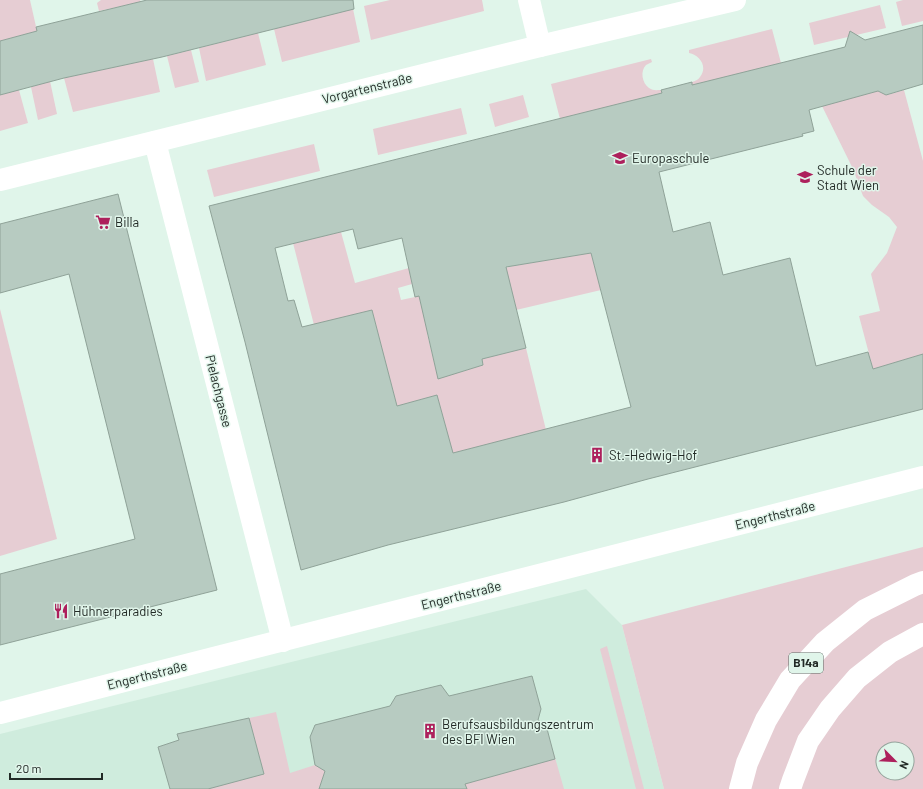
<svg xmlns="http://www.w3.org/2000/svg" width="923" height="789" font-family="Barlow,sans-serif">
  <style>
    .built { fill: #cfecdd }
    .green { fill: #e6cdd3; fill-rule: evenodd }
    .building { fill: #b7cbc1; stroke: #8fa298; fill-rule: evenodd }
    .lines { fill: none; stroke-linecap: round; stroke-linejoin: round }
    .street { stroke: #fff; stroke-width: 22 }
    .secondary { stroke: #fff; stroke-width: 22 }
    .highway { stroke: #fff; stroke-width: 22 }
    .labels { text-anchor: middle; stroke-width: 3; stroke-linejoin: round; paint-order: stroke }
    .shield { fill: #e0f5ea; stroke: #5b6761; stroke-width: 1 }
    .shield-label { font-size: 12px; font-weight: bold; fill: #222a26 }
    .street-label { font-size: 13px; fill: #222a26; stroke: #e0f5ea }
    .poi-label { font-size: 13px; fill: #222a26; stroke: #e0f5ea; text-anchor: start }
  </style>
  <rect width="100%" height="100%" fill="#e0f5ea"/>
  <polygon class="built" points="586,589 622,625 664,789 0,789 0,734"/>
  <g class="green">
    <polygon points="0,0 30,0 37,31 0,41"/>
    <polygon points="101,0 140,0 141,2 99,11 97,3"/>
    <polygon points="390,0 482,0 484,11 371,40 364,6"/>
    <polygon points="903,0 923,0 923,21 902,26 896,2"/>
    <polygon points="880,5 886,28 814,45 809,23"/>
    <polygon points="353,9 360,42 282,62 274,29"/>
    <path d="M 772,29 L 781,63 L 692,85 L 692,82 C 695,81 698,80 700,77 C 708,67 700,55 689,53 L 689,50 Z"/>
    <polygon points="258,33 266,65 206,81 199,48"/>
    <polygon points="191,50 199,82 175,88 167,56"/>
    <polygon points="153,59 160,92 73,112 64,78"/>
    <path d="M 651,59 L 652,62 C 650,63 648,64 646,65 C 640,71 642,83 649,88 C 653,91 657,90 661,90 L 662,93 L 560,119 L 551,84 Z"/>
    <polygon points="50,81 57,114 38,120 31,87"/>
    <polygon points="19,90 28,123 0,131 0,95"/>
    <polygon points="904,90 923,161 923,354 873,369 859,316 880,311 871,274 887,253 897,227 889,217 872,205 863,196 853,169 822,106 878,91 887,95"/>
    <polygon points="523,95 529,117 495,127 489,104"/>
    <polygon points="461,108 467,134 378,155 373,129"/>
    <polygon points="314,144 320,171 214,197 207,170"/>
    <polygon points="341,232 355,283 409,268 412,284 398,288 401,300 415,297 414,290 513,266 591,253 601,290 516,310 427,333 436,370 454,365 458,373 483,365 482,359 526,348 546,430 453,453 426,429 445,424 437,395 397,406 372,310 314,325 293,243"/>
    <polygon points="0,309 57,539 0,556"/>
    <path d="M 923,547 L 923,789 L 664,789 L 622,625 ZM 883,749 L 907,749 L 907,773 L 883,773 Z"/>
    <polygon points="607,646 644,789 636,789 600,649"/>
    <polygon points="276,712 290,773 315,765 325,771 321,789 208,789 264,774 249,718"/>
    <polygon points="554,754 564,789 467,789 465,784 551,760"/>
  </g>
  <g class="building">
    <polygon points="147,0 353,0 354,9 162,57 64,78 0,95 0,41 37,31 36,27"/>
    <path d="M 923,25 L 923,84 L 886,95 L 878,91 L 809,110 L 814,131 L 802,134 L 803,136 L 659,172 L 673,232 L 710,222 L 723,275 L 790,258 L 816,366 L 868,352 L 873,369 L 923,354 L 923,409 L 648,479 L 564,502 L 388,545 L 301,570 L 245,342 L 209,206 L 662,93 L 661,90 L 692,82 L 692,85 L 845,47 L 850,31 L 865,40 ZM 353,229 L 358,249 L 402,238 L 415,297 L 419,296 L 438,379 L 483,365 L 482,359 L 526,348 L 506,267 L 591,253 L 631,407 L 453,453 L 437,395 L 397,406 L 372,310 L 302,327 L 294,300 L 288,301 L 275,248 Z"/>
    <polygon points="118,194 217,590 0,645 0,574 135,539 69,274 0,293 0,224"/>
    <polygon points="532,676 541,709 538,720 546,725 555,759 465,784 467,789 319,789 325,771 315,765 310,737 315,725 390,706 396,696 441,685 449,696"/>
    <polygon points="249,718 264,774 208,789 170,789 158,747 179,740 177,734"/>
  </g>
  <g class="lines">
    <g class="street">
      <polyline points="529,0 540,46"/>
      <polyline points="155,142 283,641"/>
      <polyline points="0,180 540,46 735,0"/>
    </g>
    <polyline class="secondary" points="0,713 151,674 923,477"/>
    <g class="highway">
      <polyline points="740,789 747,763 766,720 790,680 825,642 865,610 915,585 923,582"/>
      <polyline points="790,789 793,780 808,741 830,709 857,678 890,652 923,634"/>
    </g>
  </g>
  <defs>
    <g id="school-bare" transform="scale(1.2)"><path d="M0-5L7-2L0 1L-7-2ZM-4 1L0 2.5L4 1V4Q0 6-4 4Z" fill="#ad205c" stroke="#e0f5ea" stroke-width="2.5" paint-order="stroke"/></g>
    <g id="supermarket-bare" transform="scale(1.2)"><path d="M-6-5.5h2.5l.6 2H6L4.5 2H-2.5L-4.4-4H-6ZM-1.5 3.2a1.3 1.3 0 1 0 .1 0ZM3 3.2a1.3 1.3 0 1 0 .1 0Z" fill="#ad205c" stroke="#e0f5ea" stroke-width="2.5" paint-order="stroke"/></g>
    <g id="building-bare" transform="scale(1.2)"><path d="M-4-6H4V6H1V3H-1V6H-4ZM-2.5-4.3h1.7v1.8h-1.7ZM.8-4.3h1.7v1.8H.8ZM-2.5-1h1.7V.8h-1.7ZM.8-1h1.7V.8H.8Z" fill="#ad205c" stroke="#e0f5ea" stroke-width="2.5" paint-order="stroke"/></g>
    <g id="restaurant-bare" transform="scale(1.2)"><path d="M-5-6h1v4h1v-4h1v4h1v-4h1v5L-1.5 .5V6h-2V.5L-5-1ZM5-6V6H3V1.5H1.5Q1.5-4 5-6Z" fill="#ad205c" stroke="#e0f5ea" stroke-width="2.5" paint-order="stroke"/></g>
  </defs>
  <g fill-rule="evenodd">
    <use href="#school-bare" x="620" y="158"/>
    <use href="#school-bare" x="805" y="177"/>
    <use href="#supermarket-bare" x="103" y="222"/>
    <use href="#building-bare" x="597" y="455"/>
    <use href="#restaurant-bare" x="61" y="611"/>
    <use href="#building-bare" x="430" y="731"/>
  </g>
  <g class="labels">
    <rect class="shield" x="789" y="653" width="34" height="20" rx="3"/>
    <g class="shield-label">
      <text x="806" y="667">B14a</text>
    </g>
    <g class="street-label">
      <text transform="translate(367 88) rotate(-14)" y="5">Vorgartenstraße</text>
      <text transform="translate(219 391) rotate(76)" y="5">Pielachgasse</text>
      <text transform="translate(775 515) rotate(-14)" y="5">Engerthstraße</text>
      <text transform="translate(461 595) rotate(-14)" y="5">Engerthstraße</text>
      <text transform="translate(147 675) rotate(-14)" y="5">Engerthstraße</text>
    </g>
    <g class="poi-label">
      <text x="632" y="163">Europaschule</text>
      <text x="817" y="175">Schule der<tspan x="817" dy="15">Stadt Wien</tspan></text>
      <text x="115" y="227">Billa</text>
      <text x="609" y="460">St.-Hedwig-Hof</text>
      <text x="73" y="616">Hühnerparadies</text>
      <text x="442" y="729">Berufsausbildungszentrum<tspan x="442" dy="15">des BFI Wien</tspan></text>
    </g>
  </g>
  <g transform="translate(895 761) rotate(114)"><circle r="19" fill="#e0f5ea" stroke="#94a49c"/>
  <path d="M0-3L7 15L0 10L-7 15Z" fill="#ad205c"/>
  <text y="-6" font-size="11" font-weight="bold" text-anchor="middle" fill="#222a26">N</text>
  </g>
  <path d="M10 773v6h92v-6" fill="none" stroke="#222a26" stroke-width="2"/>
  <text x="16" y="773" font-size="12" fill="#222a26" stroke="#e0f5ea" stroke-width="3" paint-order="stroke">20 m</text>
</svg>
